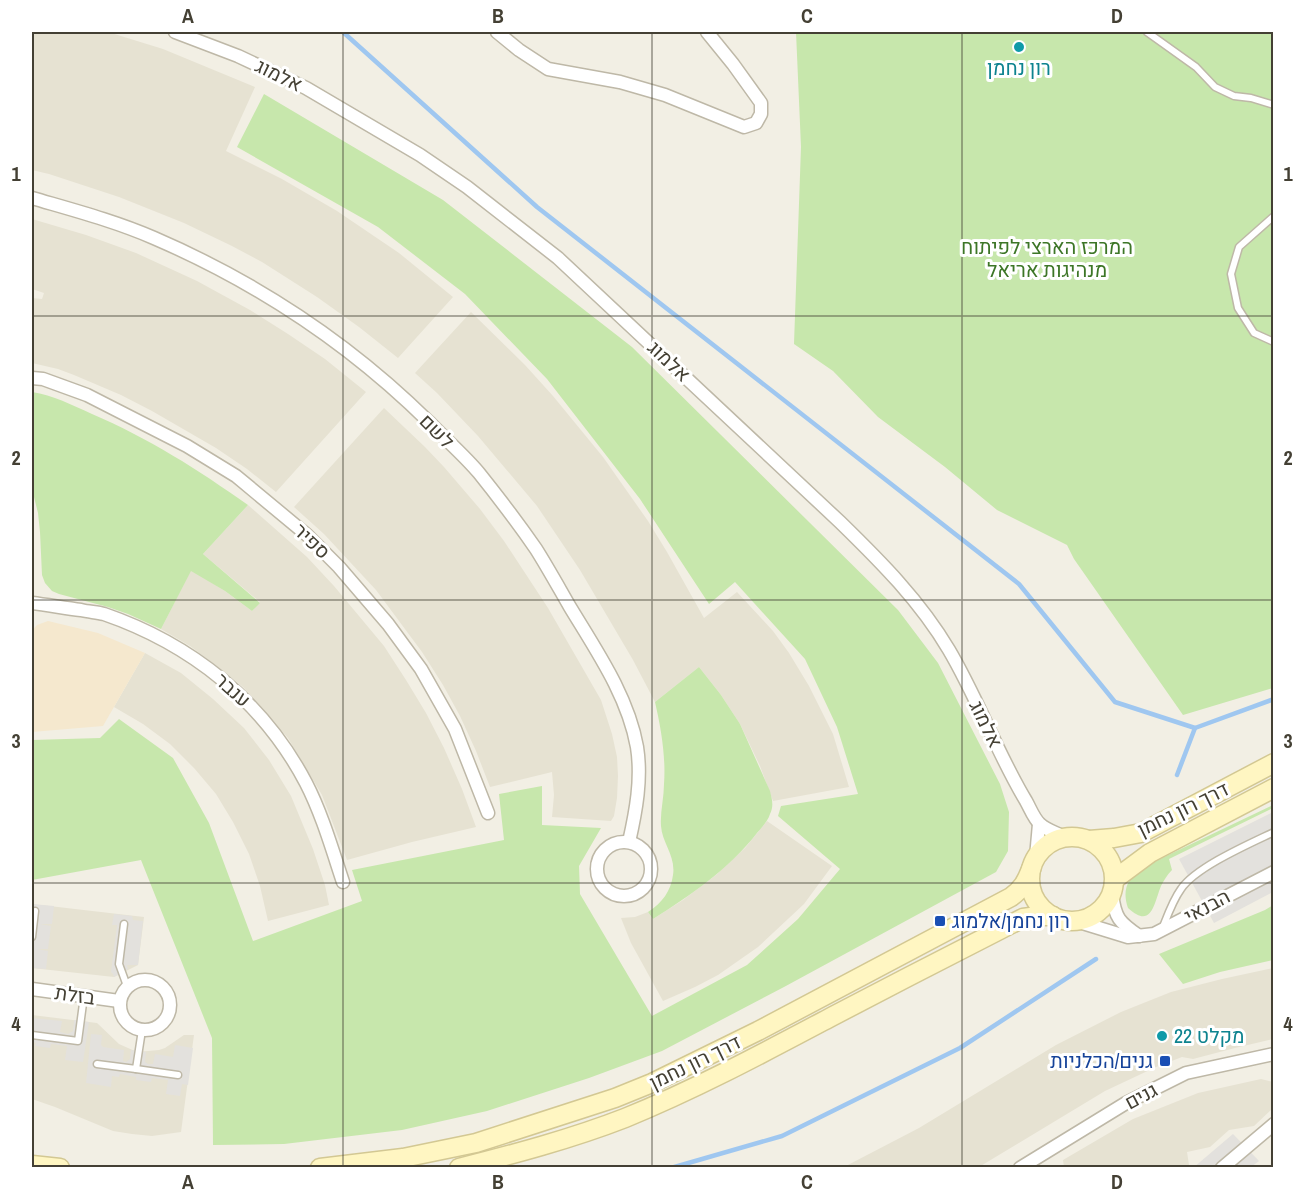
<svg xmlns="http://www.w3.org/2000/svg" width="1305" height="1199" font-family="'Archivo Narrow',Heebo,sans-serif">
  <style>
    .residential { fill: #e6e2d2 }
    .commercial { fill: #f5e8ce }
    .green { fill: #c7e7ac }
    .parking { fill: #e3e1dd }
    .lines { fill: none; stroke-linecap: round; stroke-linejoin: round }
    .stream { stroke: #9fc7f0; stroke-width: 4.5 }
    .service-casing { stroke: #beb8a7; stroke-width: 9 }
    .minor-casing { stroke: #beb8a7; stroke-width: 15 }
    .secondary-casing { stroke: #d3c893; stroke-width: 21 }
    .service { stroke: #fff; stroke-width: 6 }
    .minor { stroke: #fff; stroke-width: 12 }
    .secondary { stroke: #fff6c2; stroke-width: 18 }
    .grid { fill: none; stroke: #444034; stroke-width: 1.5; stroke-opacity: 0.55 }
    .culture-dot { fill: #0f9aa8; stroke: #fff; stroke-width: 2 }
    .transit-dot { fill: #1a4fb4; stroke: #fff; stroke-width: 2 }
    .labels { text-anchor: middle; stroke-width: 6; stroke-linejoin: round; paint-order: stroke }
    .culture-label { font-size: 20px; fill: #0d838f; stroke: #fff }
    .street-label { font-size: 20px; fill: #444034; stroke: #fff }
    .park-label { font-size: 20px; fill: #3d7627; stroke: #fff }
    .transit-label { font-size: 20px; fill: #164399; stroke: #fff; text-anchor: start }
    .neatline { fill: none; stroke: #444034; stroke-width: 2 }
    .grid-label { font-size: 20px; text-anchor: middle; font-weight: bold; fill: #444034 }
  </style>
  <rect width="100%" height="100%" fill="#f2efe4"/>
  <g class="residential">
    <polygon points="32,32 108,32 163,49 255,87 226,151 282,179 337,211 399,253 453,297 398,358 359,327 317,297 262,262 232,246 184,223 119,197 49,174 32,170"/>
    <polygon points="32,219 86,235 136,253 197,281 250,310 288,334 325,359 366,392 276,492 247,469 216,448 152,411 121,395 74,375 58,369 32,363 32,298 42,299 44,293 32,289"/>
    <polygon points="471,312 525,365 553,396 603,457 648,521 667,552 704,618 737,592 773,631 789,653 809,686 833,734 849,787 773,801 760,766 740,724 721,695 699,667 655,702 633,660 580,570 537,506 478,436 437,393 415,373"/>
    <polygon points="384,408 425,447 444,467 480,509 504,541 548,608 601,700 612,734 617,757 618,776 617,798 614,816 611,821 552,817 554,795 552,772 490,787 476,751 460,716 443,685 422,652 376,590 324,534 294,507"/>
    <polygon points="248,505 307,557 334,586 384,646 406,680 426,713 444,748 462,789 476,827 412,842 347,860 322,795 288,738 243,687 217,666 190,646 161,629 191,570 225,591 252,611 260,602 203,554"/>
    <polygon points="145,653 181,673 213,699 244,728 269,760 291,796 313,849 325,885 329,905 268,921 260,886 249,854 233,822 216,794 194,768 170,744 143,724 114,707"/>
    <polygon points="767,821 832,866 804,904 758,947 718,975 695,987 663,1001 631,943 621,918 635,917 648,912 653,919 683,900 716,875 745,848"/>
    <polygon points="32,904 144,917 138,965 114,977 32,968"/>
    <polygon points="1273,968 1273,1039 1235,1048 1193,1059 1182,1057 1156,1067 1105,1091 979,1167 844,1167 919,1128 1056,1045 1121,1012 1171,992 1222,979"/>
    <polygon points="32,1015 97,1023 119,1044 137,1052 159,1050 165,1048 184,1035 194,1035 181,1132 152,1136 132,1134 113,1131 55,1107 32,1099"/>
    <polygon points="1261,1079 1273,1082 1273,1108 1254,1126 1229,1130 1210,1147 1187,1152 1189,1165 1186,1167 1064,1167 1063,1160 1133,1119 1198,1093"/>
  </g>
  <polygon class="commercial" points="48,621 98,633 145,653 103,726 32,732 32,631 37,625"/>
  <g class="green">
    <polygon points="796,32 1273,32 1273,688 1183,715 1074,559 1067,545 997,510 945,467 878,417 833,371 794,344 801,147"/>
    <polygon points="264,94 443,200 632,347 898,610 938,663 1000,784 1009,812 1008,851 996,872 784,987 662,1051 589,1078 487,1111 402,1130 284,1144 213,1145 212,1038 141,860 32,880 32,740 100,738 119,719 173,758 209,823 253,941 362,901 352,870 504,840 499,794 542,786 542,825 601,828 579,866 580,894 652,1016 747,965 798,919 840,869 778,816 781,806 858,794 837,727 805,659 735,582 709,604 640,499 547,379 465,294 378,227 237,147"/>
    <path d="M 32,392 C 53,395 72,405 92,414 C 150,439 197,469 248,505 L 203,554 L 260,603 L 252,611 L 225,591 L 191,571 L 161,629 L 128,614 L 108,607 L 59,594 L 52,591 L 45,583 L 42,575 L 40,532 L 38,513 L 32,489 Z"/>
    <path d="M 699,667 L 721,695 L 740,724 L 770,791 C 772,799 774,806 770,814 C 768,821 762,827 757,833 C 729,869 691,895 653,919 L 648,912 C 662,903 671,891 673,875 C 676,856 662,843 661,826 C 660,812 664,798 664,784 C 666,757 661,728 655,702 Z"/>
    <path d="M 1273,805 L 1273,808 L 1169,859 L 1172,870 C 1167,875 1164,880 1161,886 C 1154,903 1152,930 1128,908 C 1122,891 1127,879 1141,868 Z"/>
    <polygon points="1273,905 1273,960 1220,972 1183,984 1159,954 1265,910"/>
  </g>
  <g class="parking">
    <polygon points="1273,812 1273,892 1214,923 1179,859"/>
    <polygon points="32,904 54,906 52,924 40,924 51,926 48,949 37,949 48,951 46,969 32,968"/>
    <polygon points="114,914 132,916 133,920 143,921 138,965 127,965 128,969 114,977 113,974 111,972 117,925 112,925"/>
    <polygon points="32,1018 62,1021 60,1032 68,1034 73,1031 74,1020 89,1022 83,1062 65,1060 67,1046 51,1044 50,1048 35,1046 36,1043 32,1042"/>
    <polygon points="91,1034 102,1035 101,1045 103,1047 124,1050 123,1061 126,1062 130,1059 131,1050 146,1052 145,1062 148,1064 153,1064 155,1054 173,1057 175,1045 193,1048 188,1085 182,1084 180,1096 166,1094 168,1080 152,1078 151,1082 136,1080 136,1077 120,1074 119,1077 112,1076 111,1087 86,1083"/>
    <polygon points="1233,1134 1259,1161 1251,1167 1193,1168"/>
  </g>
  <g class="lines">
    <g class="stream">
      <polyline points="343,32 537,207 1019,584 1115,702 1195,728"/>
      <polyline points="1177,775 1195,728 1274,699"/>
      <polyline points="671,1168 782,1136 960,1048 1096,959"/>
    </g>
    <g class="service-casing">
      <g id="service">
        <polyline points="1147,32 1196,67 1215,87 1234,96 1251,98 1274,105"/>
        <polyline points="1274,216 1239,247 1231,274 1238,308 1254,333 1274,342"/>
        <polyline points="124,924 119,964 127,986"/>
        <path d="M 1163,927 C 1168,914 1173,900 1181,889 C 1196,867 1249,844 1274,832"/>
        <polyline points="32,937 35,911"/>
        <polyline points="32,1035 78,1041 84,996"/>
        <polyline points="97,1064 136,1069 142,1030"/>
        <polyline points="136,1069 178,1075"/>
      </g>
    </g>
    <g class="minor-casing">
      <g id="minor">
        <path d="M 175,32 L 238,56 L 306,88 L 420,155 L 467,187 L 558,258 L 840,522 C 881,562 920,601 949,650 C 978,699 997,753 1026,801 C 1030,808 1034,819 1040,824 C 1046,830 1057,833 1064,837"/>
        <polyline points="497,32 519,50 548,69 620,82 665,95 744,127 756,123 761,114 761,103 733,64 707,32"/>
        <path d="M 32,198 C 73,210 115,221 154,238 C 256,282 350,344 429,422 C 445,439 464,455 479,473 C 499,498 518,523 536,549 C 548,568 559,588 570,607 C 596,650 628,696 637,747 C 642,779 636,811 629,842"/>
        <polyline points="32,378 43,379 87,395 187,446 236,476 307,535 339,567 388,624 421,669 455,729 488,813"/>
        <path d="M 32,603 C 48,605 65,608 81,610 C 89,612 97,612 104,614 C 191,644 263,701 306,783 C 322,814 332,849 343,882"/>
        <circle cx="624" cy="869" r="27"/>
        <polyline points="1036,857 1039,824"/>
        <path d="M 1112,894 C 1115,918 1119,922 1139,936"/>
        <polyline points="1076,921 1128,937 1154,934 1274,872"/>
        <circle cx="145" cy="1005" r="25"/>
        <polyline points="32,989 119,1001"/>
        <polyline points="1020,1168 1126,1103 1186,1073 1274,1054"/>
        <polyline points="1222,1168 1274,1124"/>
      </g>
    </g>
    <g class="secondary-casing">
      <g id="secondary">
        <circle cx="1072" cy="879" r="42"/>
        <polyline points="1089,840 1114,838 1141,833 1274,763"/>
        <polyline points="1115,879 1150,853 1274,788"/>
        <polyline points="32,1165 60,1168"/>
        <path d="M 320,1168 L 403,1158 L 476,1143 L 615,1098 L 652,1083 L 758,1031 L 1011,897 C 1022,889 1026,882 1031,869"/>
        <path d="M 459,1168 C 514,1154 571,1139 625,1118 C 696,1089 765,1052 833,1016 C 896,983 960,950 1023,918 L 1038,916 L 1053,916"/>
      </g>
    </g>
    <use href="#service" class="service"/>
    <use href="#minor" class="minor"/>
    <use href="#secondary" class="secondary"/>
  </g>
  <path class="grid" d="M 343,32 L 343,1168M 652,32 L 652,1168M 962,32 L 962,1168M 32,316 L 1274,316M 32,600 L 1274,600M 32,883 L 1274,883"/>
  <g class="culture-dot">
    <circle cx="1019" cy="47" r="6"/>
    <circle cx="1162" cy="1036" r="6"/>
  </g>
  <g class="transit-dot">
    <rect x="934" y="915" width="12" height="12" rx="3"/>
    <rect x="1159" y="1055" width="12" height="12" rx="3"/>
  </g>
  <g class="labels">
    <g class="culture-label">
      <text x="1019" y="75">רון נחמן</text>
      <text x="1174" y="1043" text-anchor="start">מקלט 22</text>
    </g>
    <g class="street-label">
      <text transform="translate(279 75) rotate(26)" y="7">אלמוג</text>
      <text transform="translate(669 361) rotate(43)" y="7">אלמוג</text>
      <text transform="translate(437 431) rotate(45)" y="7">לשם</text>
      <text transform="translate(312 541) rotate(43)" y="7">ספיר</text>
      <text transform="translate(233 690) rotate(42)" y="7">ענבר</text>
      <text transform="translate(986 724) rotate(64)" y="7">אלמוג</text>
      <text transform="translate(1183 809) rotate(-26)" y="7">דרך רון נחמן</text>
      <text transform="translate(1207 906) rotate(-28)" y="7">הבנאי</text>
      <text transform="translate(75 995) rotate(8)" y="7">בזלת</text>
      <text transform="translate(695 1062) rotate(-26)" y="7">דרך רון נחמן</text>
      <text transform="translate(1141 1096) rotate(-28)" y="7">גנים</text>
    </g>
    <g class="park-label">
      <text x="1047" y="254">המרכז הארצי לפיתוח<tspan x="1047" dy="23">מנהיגות אריאל</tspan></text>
    </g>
    <g class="transit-label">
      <text x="952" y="928">רון נחמן/אלמוג</text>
      <text x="1153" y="1068" text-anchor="end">גנים/הכלניות</text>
    </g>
  </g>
  <rect width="1305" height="1199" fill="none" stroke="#ffffff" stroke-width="66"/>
  <rect x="33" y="33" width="1239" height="1133" class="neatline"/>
  <g class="grid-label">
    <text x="188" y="23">A</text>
    <text x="498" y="23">B</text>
    <text x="807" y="23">C</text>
    <text x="1117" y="23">D</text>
    <text x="16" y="181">1</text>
    <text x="1288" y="181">1</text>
    <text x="16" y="465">2</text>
    <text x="1288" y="465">2</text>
    <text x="16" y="748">3</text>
    <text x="1288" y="748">3</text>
    <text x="16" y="1031">4</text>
    <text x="1288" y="1031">4</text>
    <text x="188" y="1189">A</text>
    <text x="498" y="1189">B</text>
    <text x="807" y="1189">C</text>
    <text x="1117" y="1189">D</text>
  </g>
</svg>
